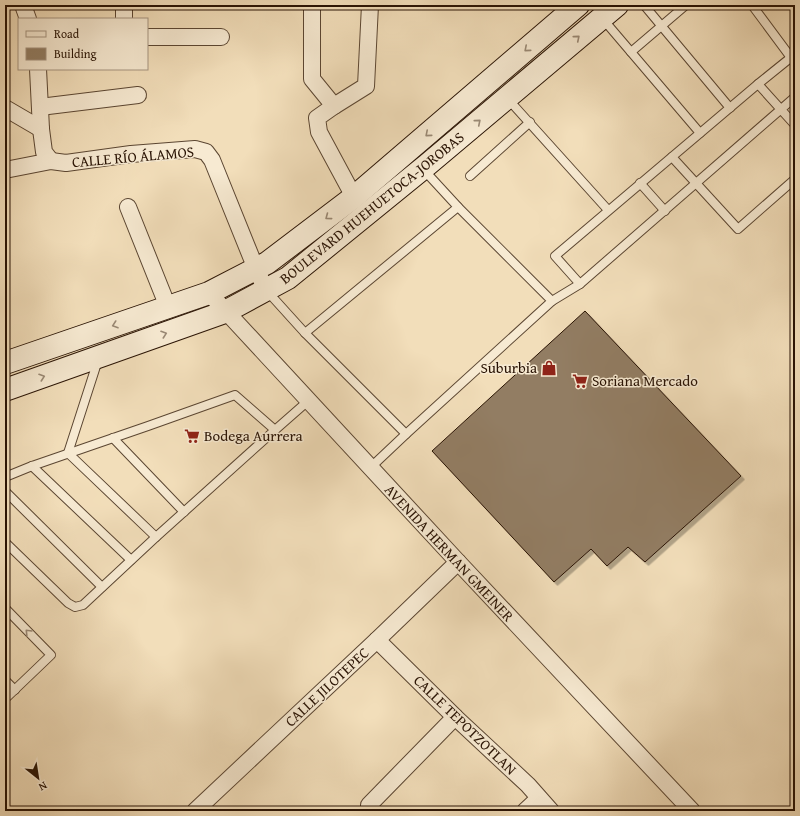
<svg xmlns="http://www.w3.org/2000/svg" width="800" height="816" font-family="'Gentium Book Plus',serif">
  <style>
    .building { fill: #927d63; stroke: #291304; filter: url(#shadow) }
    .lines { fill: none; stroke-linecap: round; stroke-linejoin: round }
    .lane-casing { stroke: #5b4632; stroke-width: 10 }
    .street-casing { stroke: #5b4632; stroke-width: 18 }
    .secondary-casing { stroke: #291304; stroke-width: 24 }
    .lane { stroke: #f7ead2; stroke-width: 8 }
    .street { stroke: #f7ead2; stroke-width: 16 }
    .secondary { stroke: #f7ead2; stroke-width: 22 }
    .oneway { stroke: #9a8975 }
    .labels { text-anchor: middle; stroke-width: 3; stroke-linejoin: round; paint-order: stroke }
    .street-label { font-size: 15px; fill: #291304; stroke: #f7ead2 }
    .poi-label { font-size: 15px; fill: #291304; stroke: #f7ead2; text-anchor: start }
  </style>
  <defs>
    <filter id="shadow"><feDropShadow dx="3.5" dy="3.5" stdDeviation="0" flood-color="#0004"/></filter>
  </defs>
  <rect width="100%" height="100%" fill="#f2deba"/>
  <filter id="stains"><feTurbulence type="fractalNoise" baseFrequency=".005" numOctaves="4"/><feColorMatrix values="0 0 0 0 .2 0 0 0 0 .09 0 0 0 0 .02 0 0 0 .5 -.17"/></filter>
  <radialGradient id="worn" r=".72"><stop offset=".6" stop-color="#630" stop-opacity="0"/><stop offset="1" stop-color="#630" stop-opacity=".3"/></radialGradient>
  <polygon class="building" points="585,311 741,476 645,562 628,547 607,566 591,549 554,582 432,451"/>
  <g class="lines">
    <g class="lane-casing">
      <g id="lane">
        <polyline points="644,5 730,108"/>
        <polyline points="752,5 795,63"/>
        <polyline points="602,18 700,133"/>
        <polyline points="631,52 686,5"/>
        <polyline points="758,84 794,55"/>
        <path d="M 795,97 C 723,159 652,222 580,284 L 555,256 L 758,84 L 795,125"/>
        <polyline points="507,98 608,210"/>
        <polyline points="672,157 738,229 795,179"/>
        <polyline points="470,176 530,122"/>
        <polyline points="640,183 665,211"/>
        <polyline points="267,291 305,333 406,434 552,301 458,207 423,169"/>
        <polyline points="552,301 580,284"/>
        <polyline points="305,333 458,207"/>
        <polyline points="98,360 68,453 156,537"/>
        <polyline points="275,430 308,401"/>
        <polyline points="113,438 184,512"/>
        <polyline points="32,466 131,560"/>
        <polyline points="370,468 406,434"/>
        <polyline points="5,477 32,466 148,426 235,395 275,430 156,537 83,605 75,607 68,603 5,542"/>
        <polyline points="5,491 102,587"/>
        <polyline points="5,608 51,655 5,699"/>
        <polyline points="5,680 15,690"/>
      </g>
    </g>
    <g class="street-casing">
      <g id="street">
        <polyline points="23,5 28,19"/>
        <polyline points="312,5 312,79 334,106"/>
        <polyline points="124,19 124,5"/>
        <polyline points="147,37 221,37"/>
        <polyline points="38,69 41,129 44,152 51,161"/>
        <polyline points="40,107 138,95"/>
        <polyline points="5,108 41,129"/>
        <polyline points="5,170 51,161 66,163 131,154 195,149 206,152 212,160 256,269 266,290"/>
        <polyline points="354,197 319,132 317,118 334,106 366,86 370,5"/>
        <polyline points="128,207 168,307"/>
        <polyline points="209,293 458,562 692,811"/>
        <polyline points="377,640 455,717 528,785 551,811"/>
        <polyline points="195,811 377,640 458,562"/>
        <polyline points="369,811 369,805 455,717"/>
        <polyline points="525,811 539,798"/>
      </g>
    </g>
    <g class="secondary-casing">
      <g id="secondary">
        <polyline points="5,363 209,293 267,263 354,197 578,5"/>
        <polyline points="5,390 225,312 288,278 427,165 617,5"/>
      </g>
    </g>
    <use href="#lane" class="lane"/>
    <use href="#street" class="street"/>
    <use href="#secondary" class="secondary"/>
  </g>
  <defs><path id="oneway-chevron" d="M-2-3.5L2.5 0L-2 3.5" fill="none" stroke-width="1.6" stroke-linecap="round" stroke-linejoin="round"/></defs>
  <g class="oneway">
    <use href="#oneway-chevron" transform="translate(577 38) rotate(-40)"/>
    <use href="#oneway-chevron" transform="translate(527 49) rotate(139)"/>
    <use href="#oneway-chevron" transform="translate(478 122) rotate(-40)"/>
    <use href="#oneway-chevron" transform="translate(428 134) rotate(139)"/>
    <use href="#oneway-chevron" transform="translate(328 217) rotate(143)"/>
    <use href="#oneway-chevron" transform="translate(115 325) rotate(161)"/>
    <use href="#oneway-chevron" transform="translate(164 334) rotate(-19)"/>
    <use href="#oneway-chevron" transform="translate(42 377) rotate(-19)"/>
    <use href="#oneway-chevron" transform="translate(28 632) rotate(-134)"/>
  </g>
  <defs>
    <g id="shop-bare" transform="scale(1.2)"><path d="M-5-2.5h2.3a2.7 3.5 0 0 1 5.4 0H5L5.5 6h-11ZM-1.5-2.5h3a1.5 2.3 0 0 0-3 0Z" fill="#8f2418" stroke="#f7ead2" stroke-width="2.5" paint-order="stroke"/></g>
    <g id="supermarket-bare" transform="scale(1.2)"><path d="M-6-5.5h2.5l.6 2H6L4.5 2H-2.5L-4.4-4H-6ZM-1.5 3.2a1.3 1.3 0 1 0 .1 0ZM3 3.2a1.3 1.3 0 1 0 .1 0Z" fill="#8f2418" stroke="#f7ead2" stroke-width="2.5" paint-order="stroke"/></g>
  </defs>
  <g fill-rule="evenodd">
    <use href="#shop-bare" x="549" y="368"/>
    <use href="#supermarket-bare" x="580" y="381"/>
    <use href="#supermarket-bare" x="192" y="436"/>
  </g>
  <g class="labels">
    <g class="street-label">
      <text transform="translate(133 157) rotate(-5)" y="5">CALLE RÍO ÁLAMOS</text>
      <text transform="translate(372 208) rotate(-39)" y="5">BOULEVARD HUEHUETOCA-JOROBAS</text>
      <text transform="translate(449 553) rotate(47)" y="5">AVENIDA HERMAN GMEINER</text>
      <text transform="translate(327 687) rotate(-43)" y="5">CALLE JILOTEPEC</text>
      <text transform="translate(465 725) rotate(44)" y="5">CALLE TEPOTZOTLAN</text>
    </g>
    <g class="poi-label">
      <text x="537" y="373" text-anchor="end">Suburbia</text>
      <text x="592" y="386">Soriana Mercado</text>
      <text x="204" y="441">Bodega Aurrera</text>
    </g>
  </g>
  <rect width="800" height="816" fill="none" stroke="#f2deba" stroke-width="20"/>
  <rect x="6" y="6" width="788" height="804" fill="none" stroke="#291304" stroke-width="2"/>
  <rect x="10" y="10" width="780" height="796" fill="none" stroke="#291304"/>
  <rect x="18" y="18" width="130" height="52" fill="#f7ead2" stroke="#a59480"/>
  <rect x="26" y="31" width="20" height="6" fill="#f7ead2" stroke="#a59480"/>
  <text x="54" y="38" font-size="12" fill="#291304">Road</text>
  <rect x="26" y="48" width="20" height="12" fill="#927d63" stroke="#a59480"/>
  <text x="54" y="58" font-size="12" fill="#291304">Building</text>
  <g transform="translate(38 778) rotate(150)" stroke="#f7ead2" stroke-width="3" paint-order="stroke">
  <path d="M0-3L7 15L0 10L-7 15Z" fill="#291304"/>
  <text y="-6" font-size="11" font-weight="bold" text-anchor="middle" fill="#291304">N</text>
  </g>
  <rect width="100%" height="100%" filter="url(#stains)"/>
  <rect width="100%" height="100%" fill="url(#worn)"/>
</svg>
